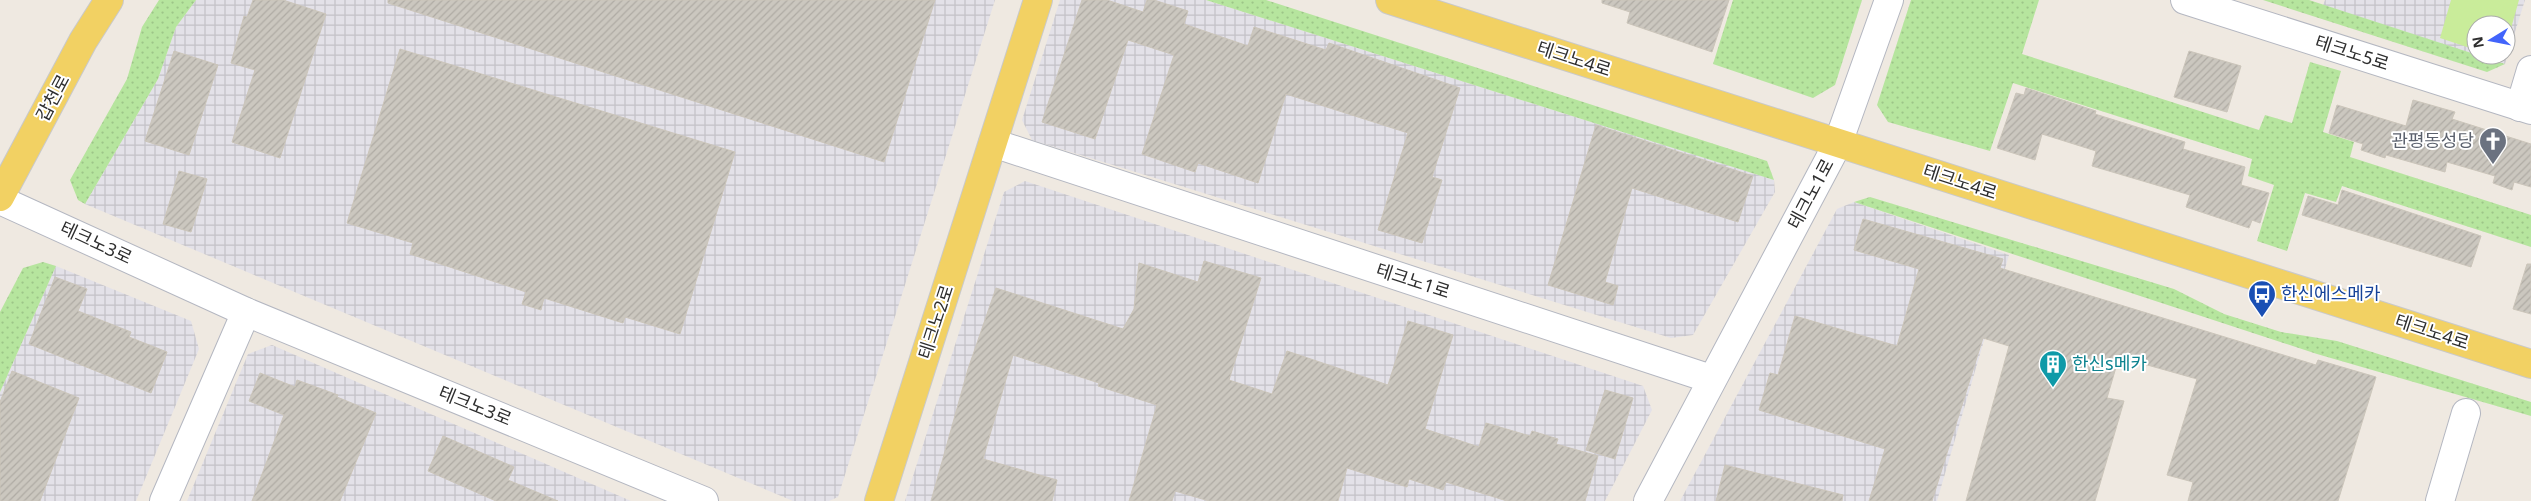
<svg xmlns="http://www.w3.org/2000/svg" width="2531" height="501" font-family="'Noto Sans','Noto Sans KR',sans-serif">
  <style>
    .industrial { fill: url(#industrial-grid) }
    .grass { fill: url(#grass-dots) }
    .pitch { fill: #c9ec9a }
    .building { fill: url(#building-hatch); stroke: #cbc5ba }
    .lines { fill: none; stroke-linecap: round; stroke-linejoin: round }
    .minor-casing { stroke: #b4b7c1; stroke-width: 30 }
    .major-casing { stroke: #c9c9c9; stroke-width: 30 }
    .minor { stroke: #fff; stroke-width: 28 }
    .major { stroke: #f2d163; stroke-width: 28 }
    .labels { text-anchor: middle; stroke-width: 4; stroke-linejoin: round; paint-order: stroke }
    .street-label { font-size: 18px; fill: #2e2e2e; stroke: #fff }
    .worship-label { font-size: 18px; fill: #5b616d; stroke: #fff; text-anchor: end }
    .transit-label { font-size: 18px; fill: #164399; stroke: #fff; text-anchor: start }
    .culture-label { font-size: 18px; fill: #0d838f; stroke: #fff; text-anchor: start }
  </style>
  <defs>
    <pattern id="industrial-grid" width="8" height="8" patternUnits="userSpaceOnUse" patternTransform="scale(1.25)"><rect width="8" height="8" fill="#e3e1e8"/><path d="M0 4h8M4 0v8" fill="none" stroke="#c3c1c7"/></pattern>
    <pattern id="grass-dots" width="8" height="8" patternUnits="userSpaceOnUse" patternTransform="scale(1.25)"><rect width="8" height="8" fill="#b6e59e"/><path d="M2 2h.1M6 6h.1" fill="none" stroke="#9dc588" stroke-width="1.8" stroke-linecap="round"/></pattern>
    <pattern id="building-hatch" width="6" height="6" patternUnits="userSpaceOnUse" patternTransform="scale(1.25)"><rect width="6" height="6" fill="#cbc7bf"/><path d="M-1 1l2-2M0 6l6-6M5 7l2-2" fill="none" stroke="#afaba4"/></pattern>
  </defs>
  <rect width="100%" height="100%" fill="#efe9e1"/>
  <g class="industrial">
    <polygon points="196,0 995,0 838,497 829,501 793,501 85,204 158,79 176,27"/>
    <polygon points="1060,0 1206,0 1774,180 1775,192 1693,335 1671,338 1032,140 1022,120"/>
    <polygon points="2325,0 2525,0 2505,64 2477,55 2506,55 2506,25 2476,25 2476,55 2323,5"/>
    <polygon points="1025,181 1643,386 1652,410 1605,501 905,501 1004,192"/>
    <polygon points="1854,202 2009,255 1937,501 1680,501 1837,209"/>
    <polygon points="56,266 191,321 199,349 136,501 0,501 0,392"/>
    <polygon points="272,345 631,501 187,501 248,354"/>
  </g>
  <g class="grass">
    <polygon points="159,0 196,0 176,27 158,79 85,204 78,200 70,180 127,79 142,27"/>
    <polygon points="1206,0 1266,0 1767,161 1774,180"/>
    <polygon points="1733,0 1862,0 1835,85 1813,98 1713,64"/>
    <polygon points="1911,0 2039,0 2022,54 2259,130 2265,115 2292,123 2310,62 2341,71 2323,132 2354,142 2350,157 2531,215 2531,247 2342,186 2336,202 2305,193 2287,251 2257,241 2274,185 2248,176 2252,159 2013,83 1990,151 1888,122 1877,105"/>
    <polygon points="2263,0 2309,0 2505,64 2487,72"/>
    <polygon points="1870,197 2174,289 2224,314 2281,332 2337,341 2531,402 2531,416 2317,354 1854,202"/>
    <polygon points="43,262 56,266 0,392 0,312 23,268"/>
  </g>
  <polygon class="pitch" points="2451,0 2519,0 2506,46 2506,25 2476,25 2476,50 2440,38"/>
  <g class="building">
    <polygon points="253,0 283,0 326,14 280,158 232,142 255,70 231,63 244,16 247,17"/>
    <polygon points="388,0 935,0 884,162 388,3"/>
    <polygon points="1082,0 1107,0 1143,12 1147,0 1154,0 1188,11 1184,24 1248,46 1254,27 1326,50 1329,43 1460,88 1432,177 1442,180 1422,243 1378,230 1408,133 1286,94 1258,183 1198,163 1195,172 1142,154 1174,55 1128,40 1095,139 1042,122"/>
    <polygon points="1602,0 1729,0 1712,52 1627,23 1630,12 1602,3"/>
    <polygon points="400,49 735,152 680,334 625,317 623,323 544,298 541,310 522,304 526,292 410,254 413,243 347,223"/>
    <polygon points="174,51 218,65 189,155 145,141"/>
    <polygon points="2189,51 2241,66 2227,112 2174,97"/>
    <polygon points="2026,88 2096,111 2095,114 2185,142 2183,149 2245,167 2241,185 2269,193 2260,223 2252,220 2249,228 2186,207 2190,195 2092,166 2096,151 2042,134 2035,160 1997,148 2016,93 2024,95"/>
    <polygon points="2413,100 2455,112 2452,119 2531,144 2531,187 2514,182 2512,190 2493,183 2495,176 2447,162 2445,172 2386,155 2385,158 2361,150 2363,144 2329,133 2337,105 2406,126"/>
    <polygon points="1596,125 1753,176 1738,222 1632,188 1605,282 1618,286 1613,305 1548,285"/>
    <polygon points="179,171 207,179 191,232 163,224"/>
    <polygon points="2342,190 2481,236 2471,267 2302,215 2308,196 2338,205"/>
    <polygon points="1863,219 2003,259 2000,268 2316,365 2318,360 2376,377 2338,501 2188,501 2193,482 2167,475 2197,379 2119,357 2107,398 2124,401 2095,501 1966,501 2009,346 1983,338 1932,501 1869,501 1885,449 1759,410 1770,373 1778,375 1795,316 1897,346 1919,269 1854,250"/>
    <polygon points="1204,261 1261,278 1229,380 1272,394 1287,351 1388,385 1408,321 1453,335 1425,429 1479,447 1486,423 1530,436 1532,431 1558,439 1556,444 1598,456 1585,501 1507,501 1446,482 1443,490 1409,479 1407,487 1347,468 1338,501 1209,501 1175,491 1172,501 1129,501 1157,405 1098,386 1099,383 1013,355 983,459 1057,480 1052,501 931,501 968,369 996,288 1123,329 1134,309 1139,263 1198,282"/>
    <polygon points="2527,264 2531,264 2531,314 2513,309"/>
    <polygon points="55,277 87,289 78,311 131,332 129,337 167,352 151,393 29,344"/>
    <polygon points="12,371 79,398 40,501 0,501 0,402"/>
    <polygon points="260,373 295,387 297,380 338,395 337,397 376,413 340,501 252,501 284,415 249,401"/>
    <polygon points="1605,390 1633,398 1615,459 1586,450"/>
    <polygon points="443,436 514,467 508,480 558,501 496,501 428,471"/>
    <polygon points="1725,465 1843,495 1842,501 1716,501"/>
  </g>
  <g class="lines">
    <g class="minor-casing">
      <g id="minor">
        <polyline points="2185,0 2531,110"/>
        <polyline points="2520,107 2531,70"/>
        <polyline points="993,143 1711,379"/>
        <polyline points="0,200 246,312 704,501"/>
        <polyline points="164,501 246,312"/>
        <polyline points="1648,501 1838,143 1889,0"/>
        <polyline points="2440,501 2466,413"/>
      </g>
    </g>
    <g class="major-casing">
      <g id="major">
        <polyline points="1390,0 2531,364"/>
        <polyline points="0,197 83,41 109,0"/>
        <polyline points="879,501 1038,0"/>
      </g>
    </g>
    <use href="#minor" class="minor"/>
    <use href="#major" class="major"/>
  </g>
  <defs>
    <g id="church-pin" transform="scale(1.4375)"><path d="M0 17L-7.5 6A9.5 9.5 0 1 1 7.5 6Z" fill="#6b7280" stroke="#fff"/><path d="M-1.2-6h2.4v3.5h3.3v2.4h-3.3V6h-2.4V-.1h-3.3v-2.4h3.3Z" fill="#fff"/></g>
    <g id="bus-pin" transform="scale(1.4375)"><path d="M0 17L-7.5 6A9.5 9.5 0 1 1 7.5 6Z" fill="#1a4fb4" stroke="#fff"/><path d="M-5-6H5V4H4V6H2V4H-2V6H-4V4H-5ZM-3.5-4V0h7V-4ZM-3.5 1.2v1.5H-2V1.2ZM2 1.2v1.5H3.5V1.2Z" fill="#fff"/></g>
    <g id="building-pin" transform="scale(1.4375)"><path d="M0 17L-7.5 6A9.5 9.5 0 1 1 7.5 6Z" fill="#0f9aa8" stroke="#fff"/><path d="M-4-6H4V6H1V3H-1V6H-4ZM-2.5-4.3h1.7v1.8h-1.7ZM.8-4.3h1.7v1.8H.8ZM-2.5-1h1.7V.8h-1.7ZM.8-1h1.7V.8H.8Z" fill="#fff"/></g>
  </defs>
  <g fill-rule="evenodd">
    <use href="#church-pin" x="2493" y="141"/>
    <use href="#bus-pin" x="2262" y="294"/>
    <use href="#building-pin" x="2053" y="364"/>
  </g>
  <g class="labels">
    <g class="street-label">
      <text transform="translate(2352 53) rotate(18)" y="6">테크노5로</text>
      <text transform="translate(1574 59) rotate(18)" y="6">테크노4로</text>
      <text transform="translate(53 98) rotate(-62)" y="6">갑천로</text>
      <text transform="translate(1960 182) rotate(18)" y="6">테크노4로</text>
      <text transform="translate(1811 194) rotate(-62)" y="6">테크노1로</text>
      <text transform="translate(96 243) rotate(25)" y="6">테크노3로</text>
      <text transform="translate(1413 281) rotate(18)" y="6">테크노1로</text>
      <text transform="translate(936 322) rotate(-72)" y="6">테크노2로</text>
      <text transform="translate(2432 332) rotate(18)" y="6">테크노4로</text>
      <text transform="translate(475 406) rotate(22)" y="6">테크노3로</text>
    </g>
    <g class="worship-label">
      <text x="2474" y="147">관평동성당</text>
    </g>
    <g class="transit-label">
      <text x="2281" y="300">한신에스메카</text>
    </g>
    <g class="culture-label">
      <text x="2072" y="370">한신s메카</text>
    </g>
  </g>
  <g transform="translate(2491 40) rotate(260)"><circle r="24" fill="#ffffff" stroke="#ababab"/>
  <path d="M0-4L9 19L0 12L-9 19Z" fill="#4264fb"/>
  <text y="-8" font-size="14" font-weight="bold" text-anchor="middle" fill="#2e2e2e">N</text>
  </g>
</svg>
